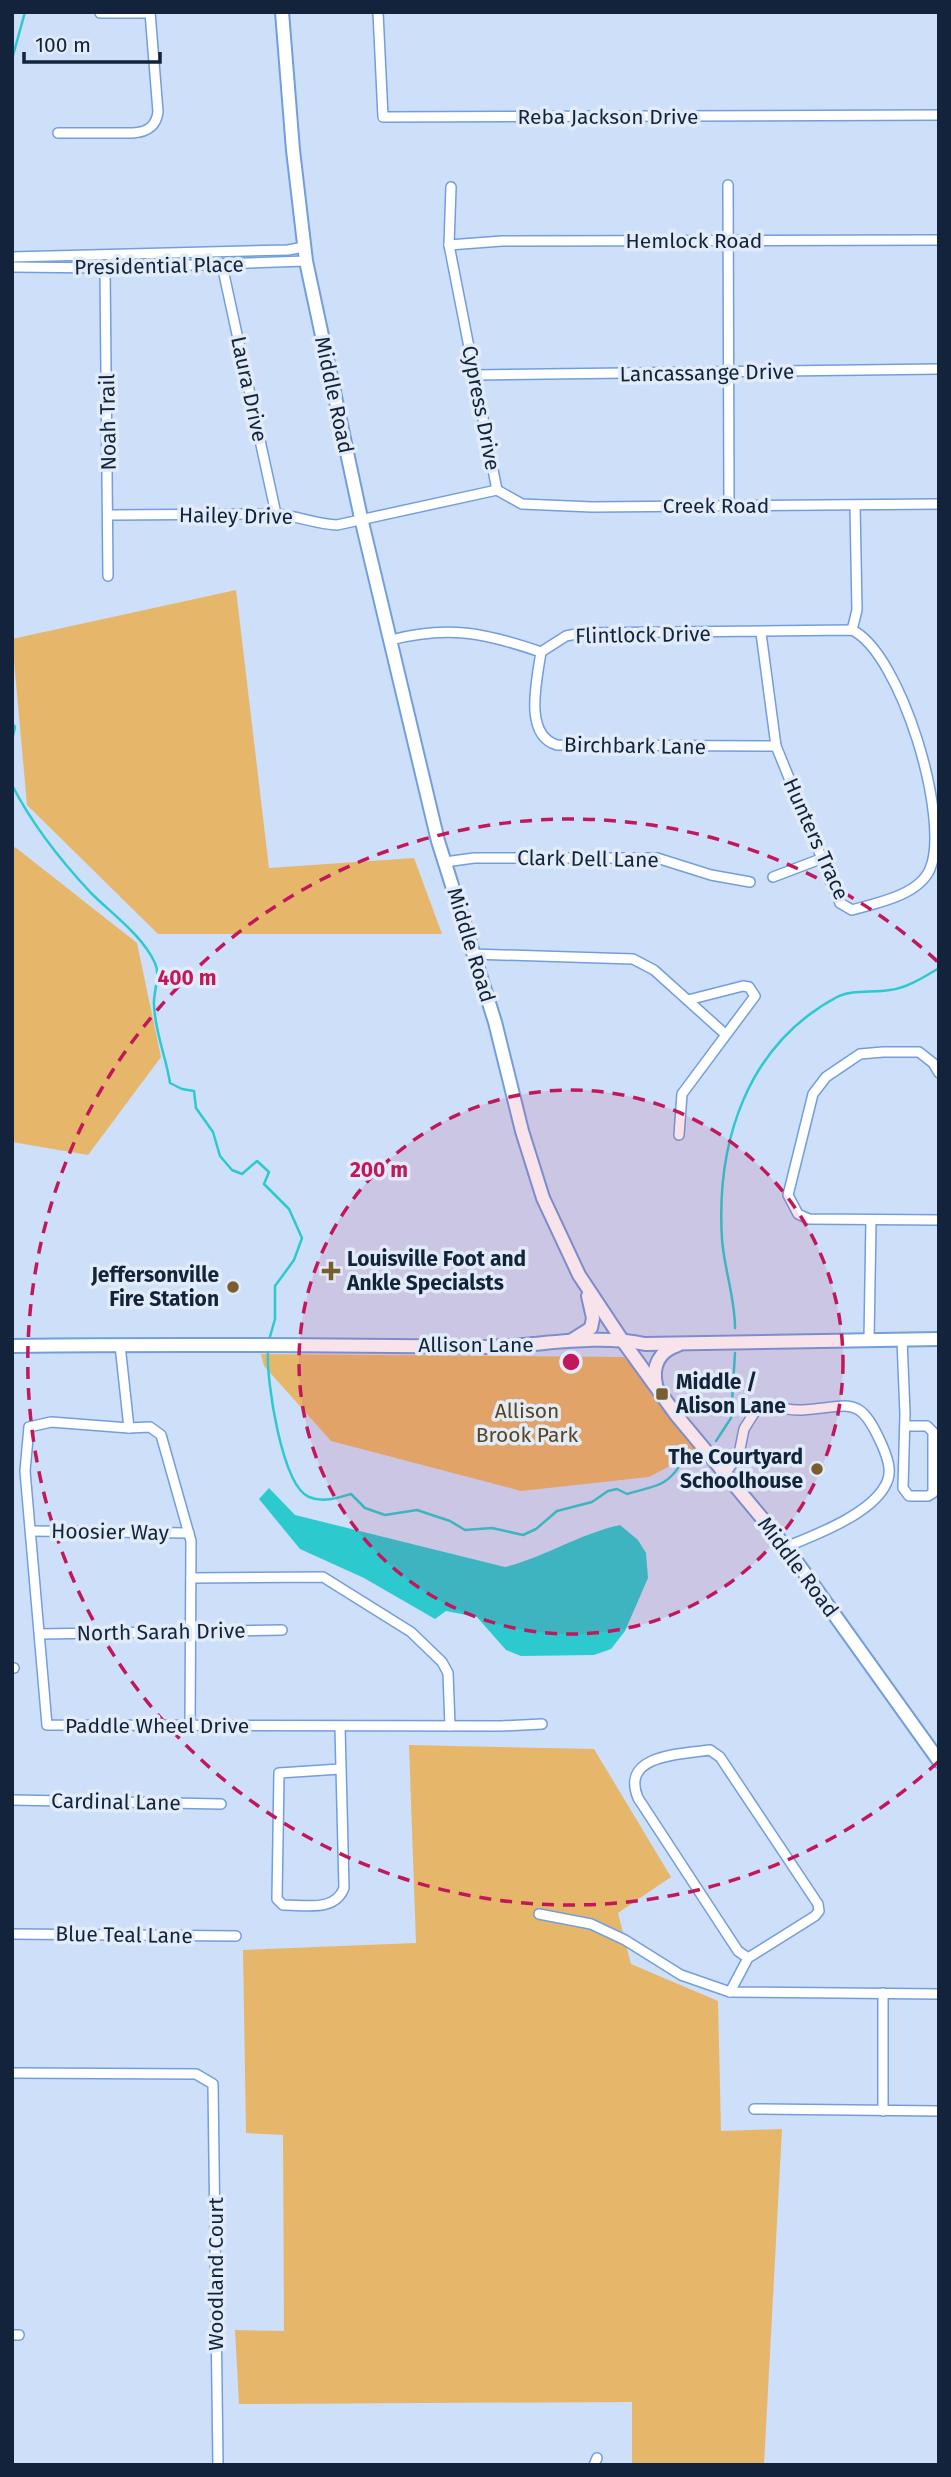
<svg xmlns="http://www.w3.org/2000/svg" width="951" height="2477" font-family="'Fira Sans',sans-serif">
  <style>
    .green { fill: #e6b76b }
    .water { fill: #2ccace }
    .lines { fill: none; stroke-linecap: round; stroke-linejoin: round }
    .stream { stroke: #2ccace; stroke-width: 2.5 }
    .street-casing { stroke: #739edc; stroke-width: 12 }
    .secondary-casing { stroke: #739edc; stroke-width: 16 }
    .street { stroke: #fff; stroke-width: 9 }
    .secondary { stroke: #fff; stroke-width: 12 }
    .ring { fill: none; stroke: #c2185b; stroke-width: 3.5; stroke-dasharray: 12 9 }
    .poi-dot { fill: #7a5e30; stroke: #e2ebf8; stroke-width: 2.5 }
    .labels { text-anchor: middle; stroke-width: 7; stroke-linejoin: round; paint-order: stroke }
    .street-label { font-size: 21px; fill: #12233b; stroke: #e2ebf8 }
    .poi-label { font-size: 21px; font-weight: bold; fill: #12233b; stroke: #e2ebf8; text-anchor: start }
    .park-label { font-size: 21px; fill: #5a441f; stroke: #e2ebf8 }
    .centre { fill: #c2185b; stroke: #e2ebf8; stroke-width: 3.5 }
    .ring-label { font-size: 21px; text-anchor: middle; font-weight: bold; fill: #c2185b; stroke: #e2ebf8; stroke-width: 7; stroke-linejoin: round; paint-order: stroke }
  </style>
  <rect width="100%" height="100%" fill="#cddff9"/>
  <g class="green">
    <polygon points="236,590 269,868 414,858 442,934 158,934 27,805 12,639"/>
    <polygon points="15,847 137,943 161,1057 88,1155 12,1142 12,851"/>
    <polygon points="261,1354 624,1357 704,1448 649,1477 521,1491 331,1441 264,1366"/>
    <polygon points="409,1745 594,1749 671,1877 618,1913 631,1964 718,2001 721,2131 782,2129 764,2465 632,2465 632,2402 239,2404 235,2330 284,2331 283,2135 246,2133 243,1950 416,1943"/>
  </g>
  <path class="water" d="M 269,1488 L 295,1515 L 505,1567 C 545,1557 579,1534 620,1525 L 638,1540 L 646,1553 L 648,1578 L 625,1631 L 611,1649 L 594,1655 L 521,1656 L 506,1650 L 477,1617 L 446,1611 L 435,1619 L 364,1578 L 300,1549 L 259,1499 Z"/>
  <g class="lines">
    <g class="stream">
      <polyline points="12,59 25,12"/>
      <polyline points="12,723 15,727 12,740"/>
      <path d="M 12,785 C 32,824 61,861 91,893 C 112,914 142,935 155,963 C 161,976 153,992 154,1005 C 155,1033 166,1056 170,1083 L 182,1089 L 194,1091 L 196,1108 L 213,1132 L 220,1156 L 232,1170 L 242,1174 L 257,1161 L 269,1172 L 264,1184 L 289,1209 L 302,1238 L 294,1260 L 275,1286 L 275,1319 L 269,1340"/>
      <path d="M 735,1328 C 735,1297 724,1269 722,1239 C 716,1142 747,1045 837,997 C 852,989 873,993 890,990 C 907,988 924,977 939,968"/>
      <path d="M 268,1351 C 266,1380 282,1486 309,1497 C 323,1503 338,1498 351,1494 L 365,1508 L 385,1515 L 417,1510 L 450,1521 L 465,1530 L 492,1528 L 523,1535 L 536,1529 L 557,1511 L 592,1502 L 608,1491 L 617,1489 L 627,1494 C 652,1486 667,1488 681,1463 L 698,1457"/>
      <polyline points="716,1441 731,1418 735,1353"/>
    </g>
    <g class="street-casing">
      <g id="street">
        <polyline points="378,12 383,117 939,115"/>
        <polyline points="100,13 150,13"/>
        <path d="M 58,133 L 133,133 C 147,132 156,127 158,112 L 150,12"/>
        <polyline points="728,185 729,506"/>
        <polyline points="451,187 449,245 497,490"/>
        <polyline points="449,245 502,241 939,240"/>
        <polyline points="12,257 288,250 304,247"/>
        <polyline points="222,265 276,514"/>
        <polyline points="12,267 110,268 306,261"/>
        <polyline points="105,268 108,576"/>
        <polyline points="475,375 939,369"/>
        <polyline points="497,490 522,504 592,507 939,504"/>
        <path d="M 110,515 L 276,514 C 298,516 316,524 337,525 L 497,490"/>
        <polyline points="852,630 857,610 855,506"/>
        <path d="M 391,640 C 448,625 486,633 541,652 L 566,636 L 581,633 L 852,630 C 901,653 951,820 930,869 C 919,895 877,903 852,910 L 840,903 L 776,746 L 761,633"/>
        <path d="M 541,652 C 537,680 523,735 557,745 L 776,746"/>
        <polyline points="445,862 474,858 657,858 711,875 750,882"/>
        <polyline points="773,877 823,858"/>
        <polyline points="472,954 633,959 654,970 724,1033"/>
        <polyline points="939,1073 933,1063 919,1052 883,1052 860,1054 826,1077 813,1094 788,1195 798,1214 809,1219 939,1220"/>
        <polyline points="679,1135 682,1094 755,996 749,987 743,986 688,1000"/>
        <polyline points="902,1339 905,1414 903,1488 909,1496 928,1496 933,1493 933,1432 927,1426 905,1426"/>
        <polyline points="869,1340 871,1221"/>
        <polyline points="120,1345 129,1428 150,1427 161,1435 191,1541 190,1726"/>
        <polyline points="129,1428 51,1422 29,1427 25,1471 47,1725 501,1726 542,1724"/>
        <path d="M 725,1474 L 739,1454 L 744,1429 L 756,1410 C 779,1403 782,1411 802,1410 C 851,1407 859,1393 882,1445 C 888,1459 893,1473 885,1486 C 869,1515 815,1535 786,1547"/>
        <polyline points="31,1531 189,1533"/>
        <polyline points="191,1578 323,1577 411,1632 442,1662 448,1673 450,1726"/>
        <polyline points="40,1634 282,1630"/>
        <polyline points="12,1668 14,1668"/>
        <path d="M 340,1727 L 344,1888 C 335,1912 306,1905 283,1905 L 277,1899 L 279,1773 L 340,1769"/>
        <polyline points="12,1800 221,1804"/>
        <polyline points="539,1914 591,1924 625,1940 681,1975 730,1992 939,1994"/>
        <polyline points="12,1934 236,1936"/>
        <path d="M 730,1992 L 748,1958 L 738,1951 L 638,1798 C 620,1754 682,1754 710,1750 L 720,1757 L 818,1904 L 819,1911 L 815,1916 L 748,1958"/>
        <polyline points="12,2073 196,2074 213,2084 218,2465"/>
        <polyline points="754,2109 939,2111"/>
        <polyline points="883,2111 883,1993"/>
        <polyline points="12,2335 19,2335"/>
        <polyline points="594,2465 597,2458"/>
      </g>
    </g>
    <g class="secondary-casing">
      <g id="secondary">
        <polyline points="282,12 293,150 306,261 361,518 438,841 495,1022 522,1131 543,1198 579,1275 622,1340 677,1416 786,1547 939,1761"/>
        <polyline points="572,1340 591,1328 593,1318 588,1296"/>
        <path d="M 12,1346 C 169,1344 325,1345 481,1347 C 535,1347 592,1333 645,1344 L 939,1339"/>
        <path d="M 656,1385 C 652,1366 659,1351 678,1345"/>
      </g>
    </g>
    <use href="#street" class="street"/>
    <use href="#secondary" class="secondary"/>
  </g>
  <circle cx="571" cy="1362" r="272" fill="#c2185b" fill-opacity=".12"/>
  <g class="ring">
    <circle cx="571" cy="1362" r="272"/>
    <path d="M938 1762A543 543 0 1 1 938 962"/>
  </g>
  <g class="poi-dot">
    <path d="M327.5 1260.5h7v7h7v7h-7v7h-7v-7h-7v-7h7z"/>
    <circle cx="233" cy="1287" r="7"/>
    <rect x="655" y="1387" width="14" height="14" rx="3.5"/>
    <circle cx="817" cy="1469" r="7"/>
  </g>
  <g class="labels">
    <g class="street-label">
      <text x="608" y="124">Reba Jackson Drive</text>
      <text x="694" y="248">Hemlock Road</text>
      <text transform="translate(159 266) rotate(-1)" y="7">Presidential Place</text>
      <text transform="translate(707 373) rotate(-1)" y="7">Lancassange Drive</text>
      <text transform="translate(249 389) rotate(78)" y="7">Laura Drive</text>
      <text transform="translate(334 395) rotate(78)" y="7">Middle Road</text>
      <text transform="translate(481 408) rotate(79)" y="7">Cypress Drive</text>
      <text transform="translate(108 422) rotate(-91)" y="7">Noah Trail</text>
      <text x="716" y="513">Creek Road</text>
      <text transform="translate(236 516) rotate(1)" y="7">Hailey Drive</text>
      <text transform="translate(643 635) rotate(-1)" y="7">Flintlock Drive</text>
      <text transform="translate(635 746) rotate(1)" y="7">Birchbark Lane</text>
      <text transform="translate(816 839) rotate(66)" y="7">Hunters Trace</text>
      <text transform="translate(588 859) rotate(1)" y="7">Clark Dell Lane</text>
      <text transform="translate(471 945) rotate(73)" y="7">Middle Road</text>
      <text x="476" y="1352">Allison Lane</text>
      <text transform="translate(110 1532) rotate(1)" y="7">Hoosier Way</text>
      <text transform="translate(798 1567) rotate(53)" y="7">Middle Road</text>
      <text transform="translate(161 1632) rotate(-1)" y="7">North Sarah Drive</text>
      <text x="157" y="1733">Paddle Wheel Drive</text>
      <text transform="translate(116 1802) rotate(1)" y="7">Cardinal Lane</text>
      <text transform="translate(124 1935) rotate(1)" y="7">Blue Teal Lane</text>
      <text transform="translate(216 2274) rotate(-90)" y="7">Woodland Court</text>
    </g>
    <g class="poi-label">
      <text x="347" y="1266">Louisville Foot and<tspan x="347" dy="24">Ankle Specialsts</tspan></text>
      <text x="219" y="1282" text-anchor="end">Jeffersonville<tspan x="219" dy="24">Fire Station</tspan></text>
      <text x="676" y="1389">Middle /<tspan x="676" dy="24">Alison Lane</tspan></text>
      <text x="803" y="1464" text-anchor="end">The Courtyard<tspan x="803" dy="24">Schoolhouse</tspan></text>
    </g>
    <g class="park-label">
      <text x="527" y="1418">Allison<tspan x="527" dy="24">Brook Park</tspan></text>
    </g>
  </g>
  <circle cx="571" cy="1362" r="10" class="centre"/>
  <g class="ring-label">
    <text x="187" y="985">400 m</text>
    <text x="379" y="1177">200 m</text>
  </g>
  <rect width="951" height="2477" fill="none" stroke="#12233b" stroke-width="28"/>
  <path d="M24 52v10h136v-10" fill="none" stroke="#12233b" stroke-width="3.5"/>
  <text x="35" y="52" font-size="21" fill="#12233b" stroke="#e2ebf8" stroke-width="5" paint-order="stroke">100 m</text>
</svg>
